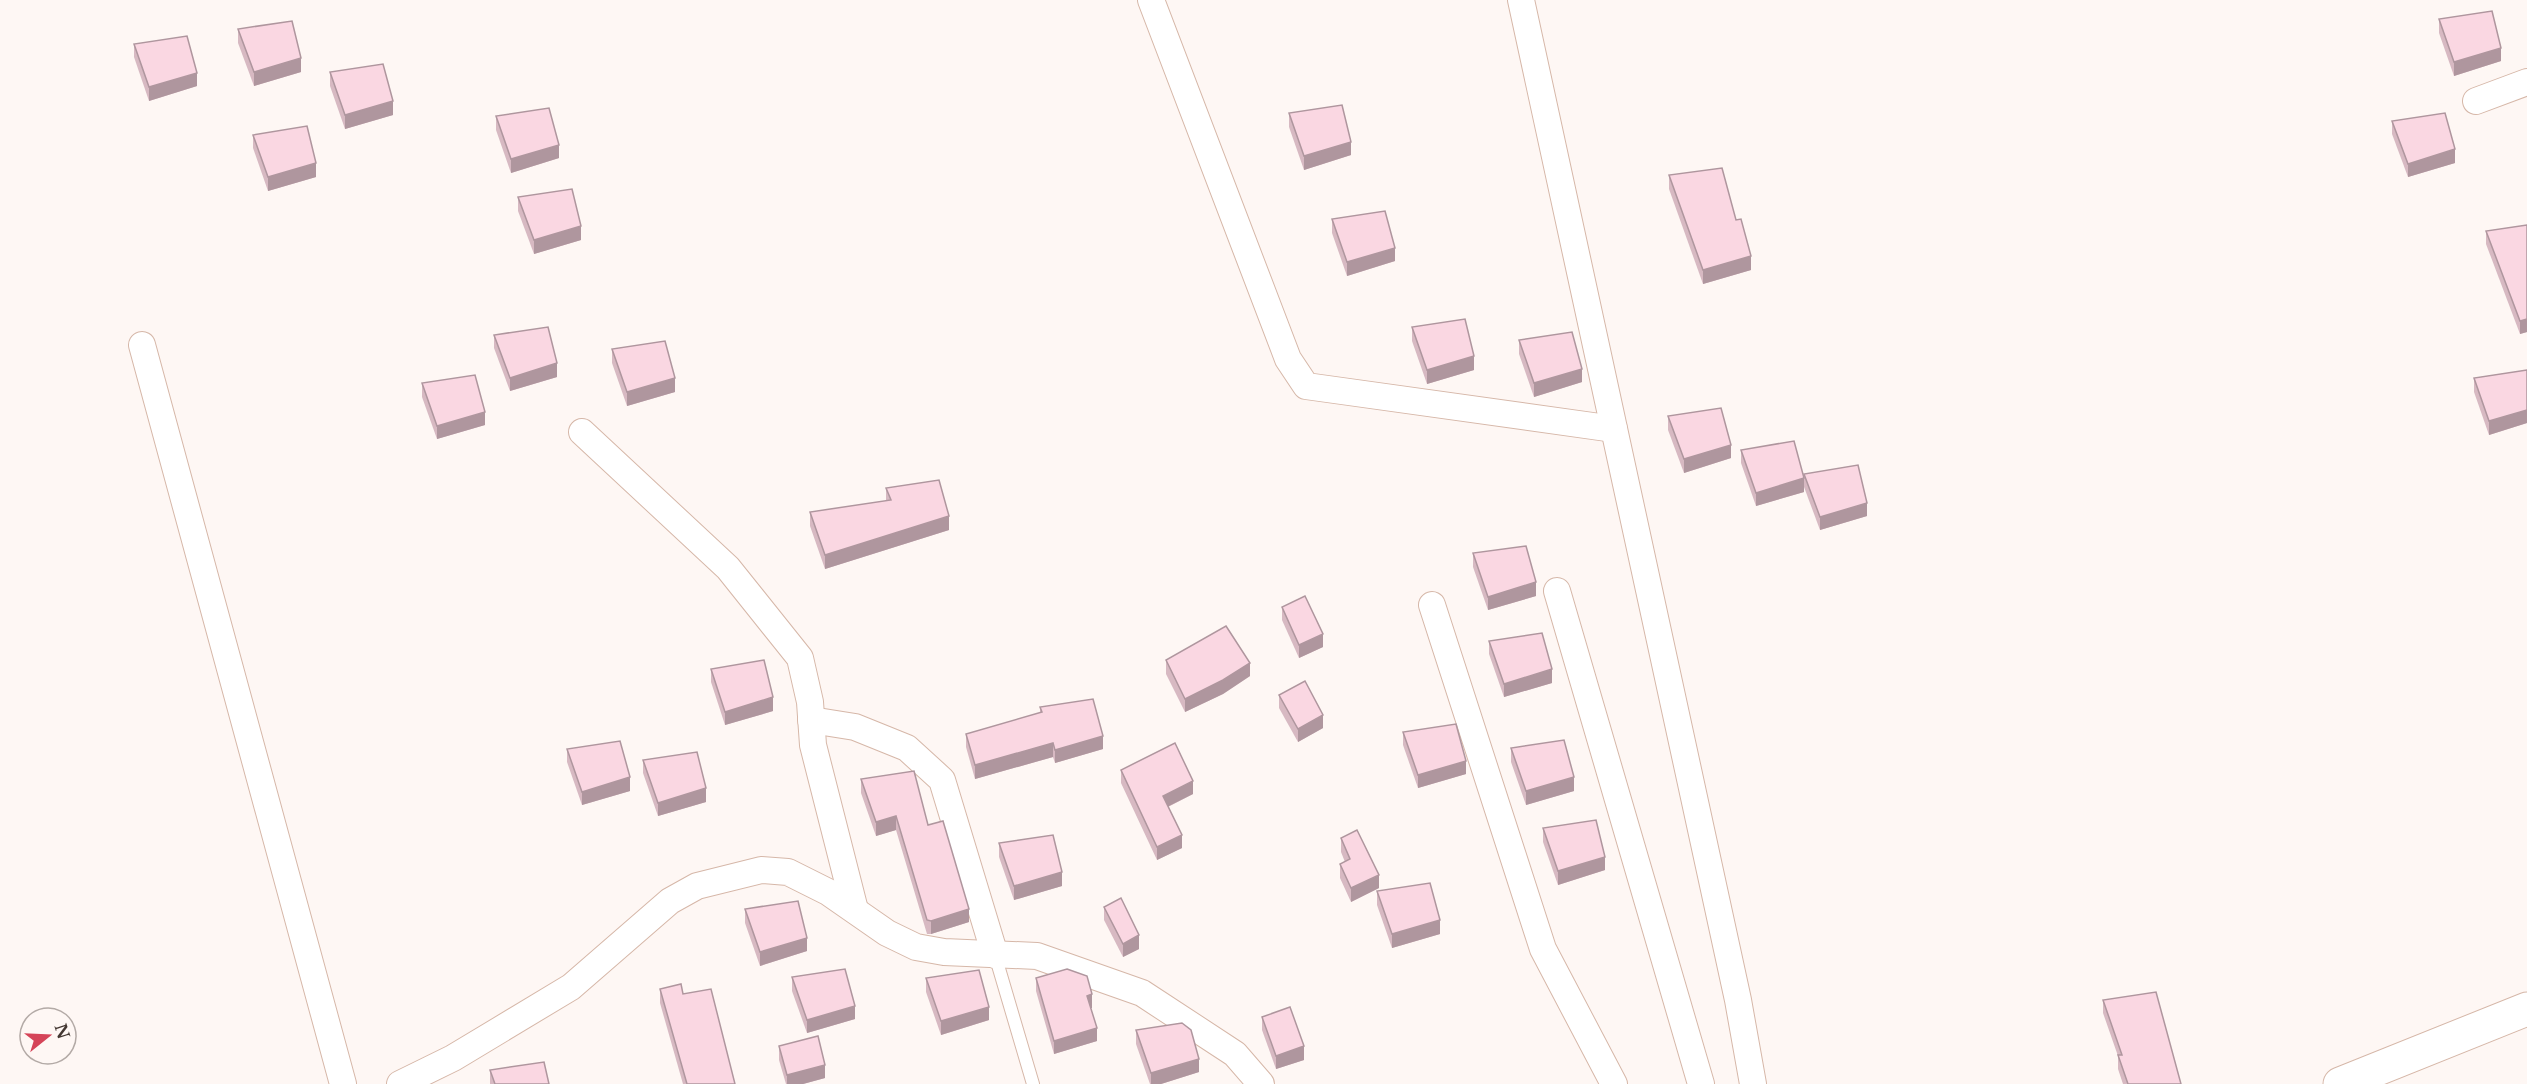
<svg xmlns="http://www.w3.org/2000/svg" width="2527" height="1084" font-family="'Libre Baskerville',serif">
  <style>
    .lines { fill: none; stroke-linecap: round; stroke-linejoin: round }
    .lane-casing { stroke: #d6b7a8; stroke-width: 14 }
    .street-casing { stroke: #d6b7a8; stroke-width: 28 }
    .secondary-casing { stroke: #d6b7a8; stroke-width: 35 }
    .lane { stroke: #fff; stroke-width: 12 }
    .street { stroke: #fff; stroke-width: 26 }
    .secondary { stroke: #fff; stroke-width: 33 }
    .wall { fill: #d7b9c2 }
    .shaded-wall { fill: #af969e }
    .building { fill: #fad7e2; stroke: #af969e; stroke-width: 1.5 }
  </style>
  <rect width="100%" height="100%" fill="#fef7f4"/>
  <g class="lines">
    <g class="lane-casing">
      <polyline id="lane" points="995,955 1033,1084"/>
    </g>
    <g class="street-casing">
      <g id="street">
        <polyline points="1151,0 1288,359 1306,386 1614,429"/>
        <polyline points="1521,0 1738,1000 1753,1084"/>
        <polyline points="2476,101 2527,82"/>
        <polyline points="142,345 343,1084"/>
        <polyline points="582,432 728,568 800,658 810,702 813,745 855,910"/>
        <polyline points="1557,591 1701,1084"/>
        <polyline points="1432,605 1543,949 1614,1084"/>
        <polyline points="811,720 855,727 907,748 942,780 995,955"/>
        <polyline points="400,1084 453,1058 571,987 670,901 697,886 761,870 788,872 828,892 887,933 916,947 944,952 1037,956 1142,993 1235,1054 1261,1084"/>
      </g>
    </g>
    <g class="secondary-casing">
      <polyline id="secondary" points="2340,1084 2527,1009"/>
    </g>
    <use href="#lane" class="lane"/>
    <use href="#street" class="street"/>
    <use href="#secondary" class="secondary"/>
  </g>
  <g class="wall">
    <polygon points="2439,19 2501,61 2454,76 2439,33"/>
    <polygon points="238,29 301,72 254,86 238,43"/>
    <polygon points="134,44 197,86 149,101 134,57"/>
    <polygon points="330,72 393,115 345,129 330,86"/>
    <polygon points="1289,113 1351,155 1304,170 1289,127"/>
    <polygon points="496,116 559,158 511,173 496,130"/>
    <polygon points="2392,121 2455,163 2408,177 2392,134"/>
    <polygon points="253,135 316,177 268,191 253,148"/>
    <polygon points="1669,175 1736,220 1751,270 1703,284 1669,189"/>
    <polygon points="518,197 581,240 534,254 518,211"/>
    <polygon points="1332,219 1395,261 1347,276 1332,233"/>
    <polygon points="2527,225 2527,332 2520,334 2486,244 2486,231"/>
    <polygon points="1412,327 1474,370 1427,384 1412,341"/>
    <polygon points="494,335 557,377 510,391 494,348"/>
    <polygon points="1519,340 1582,382 1534,397 1519,354"/>
    <polygon points="612,349 675,392 627,406 612,363"/>
    <polygon points="2527,370 2527,423 2489,435 2474,392 2474,378"/>
    <polygon points="422,383 485,425 437,439 422,397"/>
    <polygon points="1668,416 1731,458 1684,473 1668,430"/>
    <polygon points="1741,450 1804,492 1756,506 1741,463"/>
    <polygon points="1804,474 1867,516 1820,530 1804,487"/>
    <polygon points="886,488 949,530 825,569 810,526 810,512 886,501"/>
    <polygon points="1473,553 1536,596 1488,610 1473,567"/>
    <polygon points="1282,607 1323,647 1299,658 1282,620"/>
    <polygon points="1489,641 1552,683 1504,697 1489,654"/>
    <polygon points="1166,660 1250,676 1223,694 1185,712 1166,674"/>
    <polygon points="711,669 773,711 725,725 711,682"/>
    <polygon points="1279,695 1323,728 1298,742 1279,708"/>
    <polygon points="1040,707 1103,749 1055,763 1053,757 975,779 966,747 966,734 1040,713"/>
    <polygon points="1403,732 1466,774 1418,788 1403,745"/>
    <polygon points="1511,748 1574,791 1526,805 1511,762"/>
    <polygon points="567,749 630,791 582,805 567,762"/>
    <polygon points="643,760 706,802 658,816 643,773"/>
    <polygon points="1121,770 1193,794 1168,807 1182,848 1157,860 1121,783"/>
    <polygon points="861,779 928,825 969,922 931,934 927,934 896,830 876,836 861,793"/>
    <polygon points="1543,828 1605,870 1558,885 1543,842"/>
    <polygon points="1341,838 1379,888 1351,902 1340,878 1340,864 1345,862 1341,852"/>
    <polygon points="999,843 1062,886 1014,900 999,857"/>
    <polygon points="1377,891 1440,934 1392,948 1377,905"/>
    <polygon points="1104,907 1139,949 1123,957 1104,920"/>
    <polygon points="745,909 807,951 760,966 745,923"/>
    <polygon points="792,977 855,1019 807,1033 792,991"/>
    <polygon points="926,978 989,1020 941,1035 926,992"/>
    <polygon points="1036,978 1092,1008 1091,1008 1097,1041 1054,1054 1036,991"/>
    <polygon points="660,989 683,994 735,1084 683,1084 660,1003"/>
    <polygon points="2103,1000 2181,1084 2123,1084 2118,1069 2118,1056 2103,1013"/>
    <polygon points="1262,1017 1304,1060 1276,1069 1262,1030"/>
    <polygon points="1136,1030 1199,1072 1161,1084 1150,1084 1136,1044"/>
    <polygon points="779,1046 825,1078 803,1084 786,1084 779,1060"/>
    <polygon points="490,1070 549,1084 490,1084"/>
  </g>
  <g class="shaded-wall">
    <polygon points="2501,48 2501,61 2454,76 2454,62"/>
    <polygon points="301,58 301,72 254,86 254,72"/>
    <polygon points="197,73 197,86 149,101 149,87"/>
    <polygon points="393,101 393,115 345,129 345,115"/>
    <polygon points="1351,142 1351,155 1304,170 1304,156"/>
    <polygon points="559,145 559,158 511,173 511,159"/>
    <polygon points="2455,149 2455,163 2408,177 2408,164"/>
    <polygon points="316,163 316,177 268,191 268,177"/>
    <polygon points="581,226 581,240 534,254 534,240"/>
    <polygon points="1395,248 1395,261 1347,276 1347,262"/>
    <polygon points="1751,256 1751,270 1703,284 1703,270"/>
    <polygon points="2527,319 2527,332 2520,334 2520,321"/>
    <polygon points="1474,356 1474,370 1427,384 1427,370"/>
    <polygon points="557,363 557,377 510,391 510,378"/>
    <polygon points="1582,369 1582,382 1534,397 1534,383"/>
    <polygon points="675,378 675,392 627,406 627,392"/>
    <polygon points="2527,410 2527,423 2489,435 2489,421"/>
    <polygon points="485,412 485,425 437,439 437,426"/>
    <polygon points="1731,445 1731,458 1684,473 1684,459"/>
    <polygon points="1804,478 1804,492 1756,506 1756,493"/>
    <polygon points="1867,503 1867,516 1820,530 1820,517"/>
    <polygon points="949,516 949,530 825,569 825,555"/>
    <polygon points="1536,582 1536,596 1488,610 1488,597"/>
    <polygon points="1323,634 1323,647 1299,658 1299,645"/>
    <polygon points="1250,663 1250,676 1223,694 1185,712 1185,699"/>
    <polygon points="1552,669 1552,683 1504,697 1504,684"/>
    <polygon points="773,697 773,711 725,725 725,712"/>
    <polygon points="1323,715 1323,728 1298,742 1298,729"/>
    <polygon points="1103,736 1103,749 1055,763 1055,750"/>
    <polygon points="1053,743 1053,757 975,779 975,765"/>
    <polygon points="1466,761 1466,774 1418,788 1418,775"/>
    <polygon points="630,777 630,791 582,805 582,792"/>
    <polygon points="1574,777 1574,791 1526,805 1526,791"/>
    <polygon points="1193,781 1193,794 1163,809 1163,796"/>
    <polygon points="706,788 706,802 658,816 658,803"/>
    <polygon points="896,816 896,830 876,836 876,822"/>
    <polygon points="1182,835 1182,848 1157,860 1157,847"/>
    <polygon points="1605,857 1605,870 1558,885 1558,871"/>
    <polygon points="1062,872 1062,886 1014,900 1014,886"/>
    <polygon points="1379,875 1379,888 1351,902 1351,888"/>
    <polygon points="969,909 969,922 931,934 931,921"/>
    <polygon points="1440,920 1440,934 1392,948 1392,934"/>
    <polygon points="1139,935 1139,949 1123,957 1123,944"/>
    <polygon points="807,938 807,951 760,966 760,952"/>
    <polygon points="1092,994 1092,1008 1087,1009 1087,996"/>
    <polygon points="855,1006 855,1019 807,1033 807,1020"/>
    <polygon points="989,1007 989,1020 941,1035 941,1021"/>
    <polygon points="1097,1028 1097,1041 1054,1054 1054,1041"/>
    <polygon points="1304,1046 1304,1060 1276,1069 1276,1056"/>
    <polygon points="1199,1059 1199,1072 1161,1084 1151,1084 1151,1073"/>
    <polygon points="825,1065 825,1078 803,1084 787,1084 787,1075"/>
  </g>
  <g class="building">
    <polygon points="2492,11 2501,48 2454,62 2439,19"/>
    <polygon points="292,21 301,58 254,72 238,29"/>
    <polygon points="187,36 197,73 149,87 134,44"/>
    <polygon points="383,64 393,101 345,115 330,72"/>
    <polygon points="1342,105 1351,142 1304,156 1289,113"/>
    <polygon points="549,108 559,145 511,159 496,116"/>
    <polygon points="2445,113 2455,149 2408,164 2392,121"/>
    <polygon points="307,126 316,163 268,177 253,135"/>
    <polygon points="1722,168 1736,220 1741,219 1751,256 1703,270 1669,175"/>
    <polygon points="572,189 581,226 534,240 518,197"/>
    <polygon points="1385,211 1395,248 1347,262 1332,219"/>
    <polygon points="2527,225 2527,319 2520,321 2486,231"/>
    <polygon points="1465,319 1474,356 1427,370 1412,327"/>
    <polygon points="548,327 557,363 510,378 494,335"/>
    <polygon points="1572,332 1582,369 1534,383 1519,340"/>
    <polygon points="665,341 675,378 627,392 612,349"/>
    <polygon points="2527,370 2527,410 2489,421 2474,378"/>
    <polygon points="475,375 485,412 437,426 422,383"/>
    <polygon points="1721,408 1731,445 1684,459 1668,416"/>
    <polygon points="1794,441 1804,478 1756,493 1741,450"/>
    <polygon points="1858,465 1867,503 1820,517 1804,474"/>
    <polygon points="939,480 949,516 825,555 810,512 891,500 886,488"/>
    <polygon points="1526,546 1536,582 1488,597 1473,553"/>
    <polygon points="1305,596 1323,634 1299,645 1282,607"/>
    <polygon points="1226,626 1250,663 1223,680 1185,699 1166,660"/>
    <polygon points="1542,633 1552,669 1504,684 1489,641"/>
    <polygon points="764,660 773,697 725,712 711,669"/>
    <polygon points="1305,681 1323,715 1298,729 1279,695"/>
    <polygon points="1093,699 1103,736 1055,750 1053,743 975,765 966,734 1042,712 1040,707"/>
    <polygon points="1456,724 1466,761 1418,775 1403,732"/>
    <polygon points="1564,740 1574,777 1526,791 1511,748"/>
    <polygon points="620,741 630,777 582,792 567,749"/>
    <polygon points="1175,743 1193,781 1163,796 1182,835 1157,847 1121,770"/>
    <polygon points="697,752 706,788 658,803 643,760"/>
    <polygon points="914,771 928,825 943,821 969,909 931,921 927,920 896,816 876,822 861,779"/>
    <polygon points="1596,820 1605,857 1558,871 1543,828"/>
    <polygon points="1357,830 1379,875 1351,888 1340,864 1350,859 1341,838"/>
    <polygon points="1053,835 1062,872 1014,886 999,843"/>
    <polygon points="1430,883 1440,920 1392,934 1377,891"/>
    <polygon points="1121,898 1139,935 1123,944 1104,907"/>
    <polygon points="798,901 807,938 760,952 745,909"/>
    <polygon points="845,969 855,1006 807,1020 792,977"/>
    <polygon points="1067,969 1087,976 1092,994 1087,996 1097,1028 1054,1041 1036,978"/>
    <polygon points="979,970 989,1007 941,1021 926,978"/>
    <polygon points="681,984 683,994 711,989 735,1084 687,1084 660,989"/>
    <polygon points="2156,992 2181,1084 2128,1084 2118,1055 2122,1055 2103,1000"/>
    <polygon points="1290,1007 1304,1046 1276,1056 1262,1017"/>
    <polygon points="1182,1023 1191,1030 1199,1059 1151,1073 1136,1030"/>
    <polygon points="818,1036 825,1065 787,1075 779,1046"/>
    <polygon points="544,1062 549,1084 495,1084 490,1070"/>
  </g>
  <g transform="translate(48 1036) rotate(72)"><circle r="28" fill="#fef7f4" stroke="#b3aaa6" stroke-width="1.5"/>
  <path d="M0-4.5L10 22L0 15L-10 22Z" fill="#d54458"/>
  <text y="-9" font-size="16" font-weight="bold" text-anchor="middle" fill="#433731">N</text>
  </g>
</svg>
